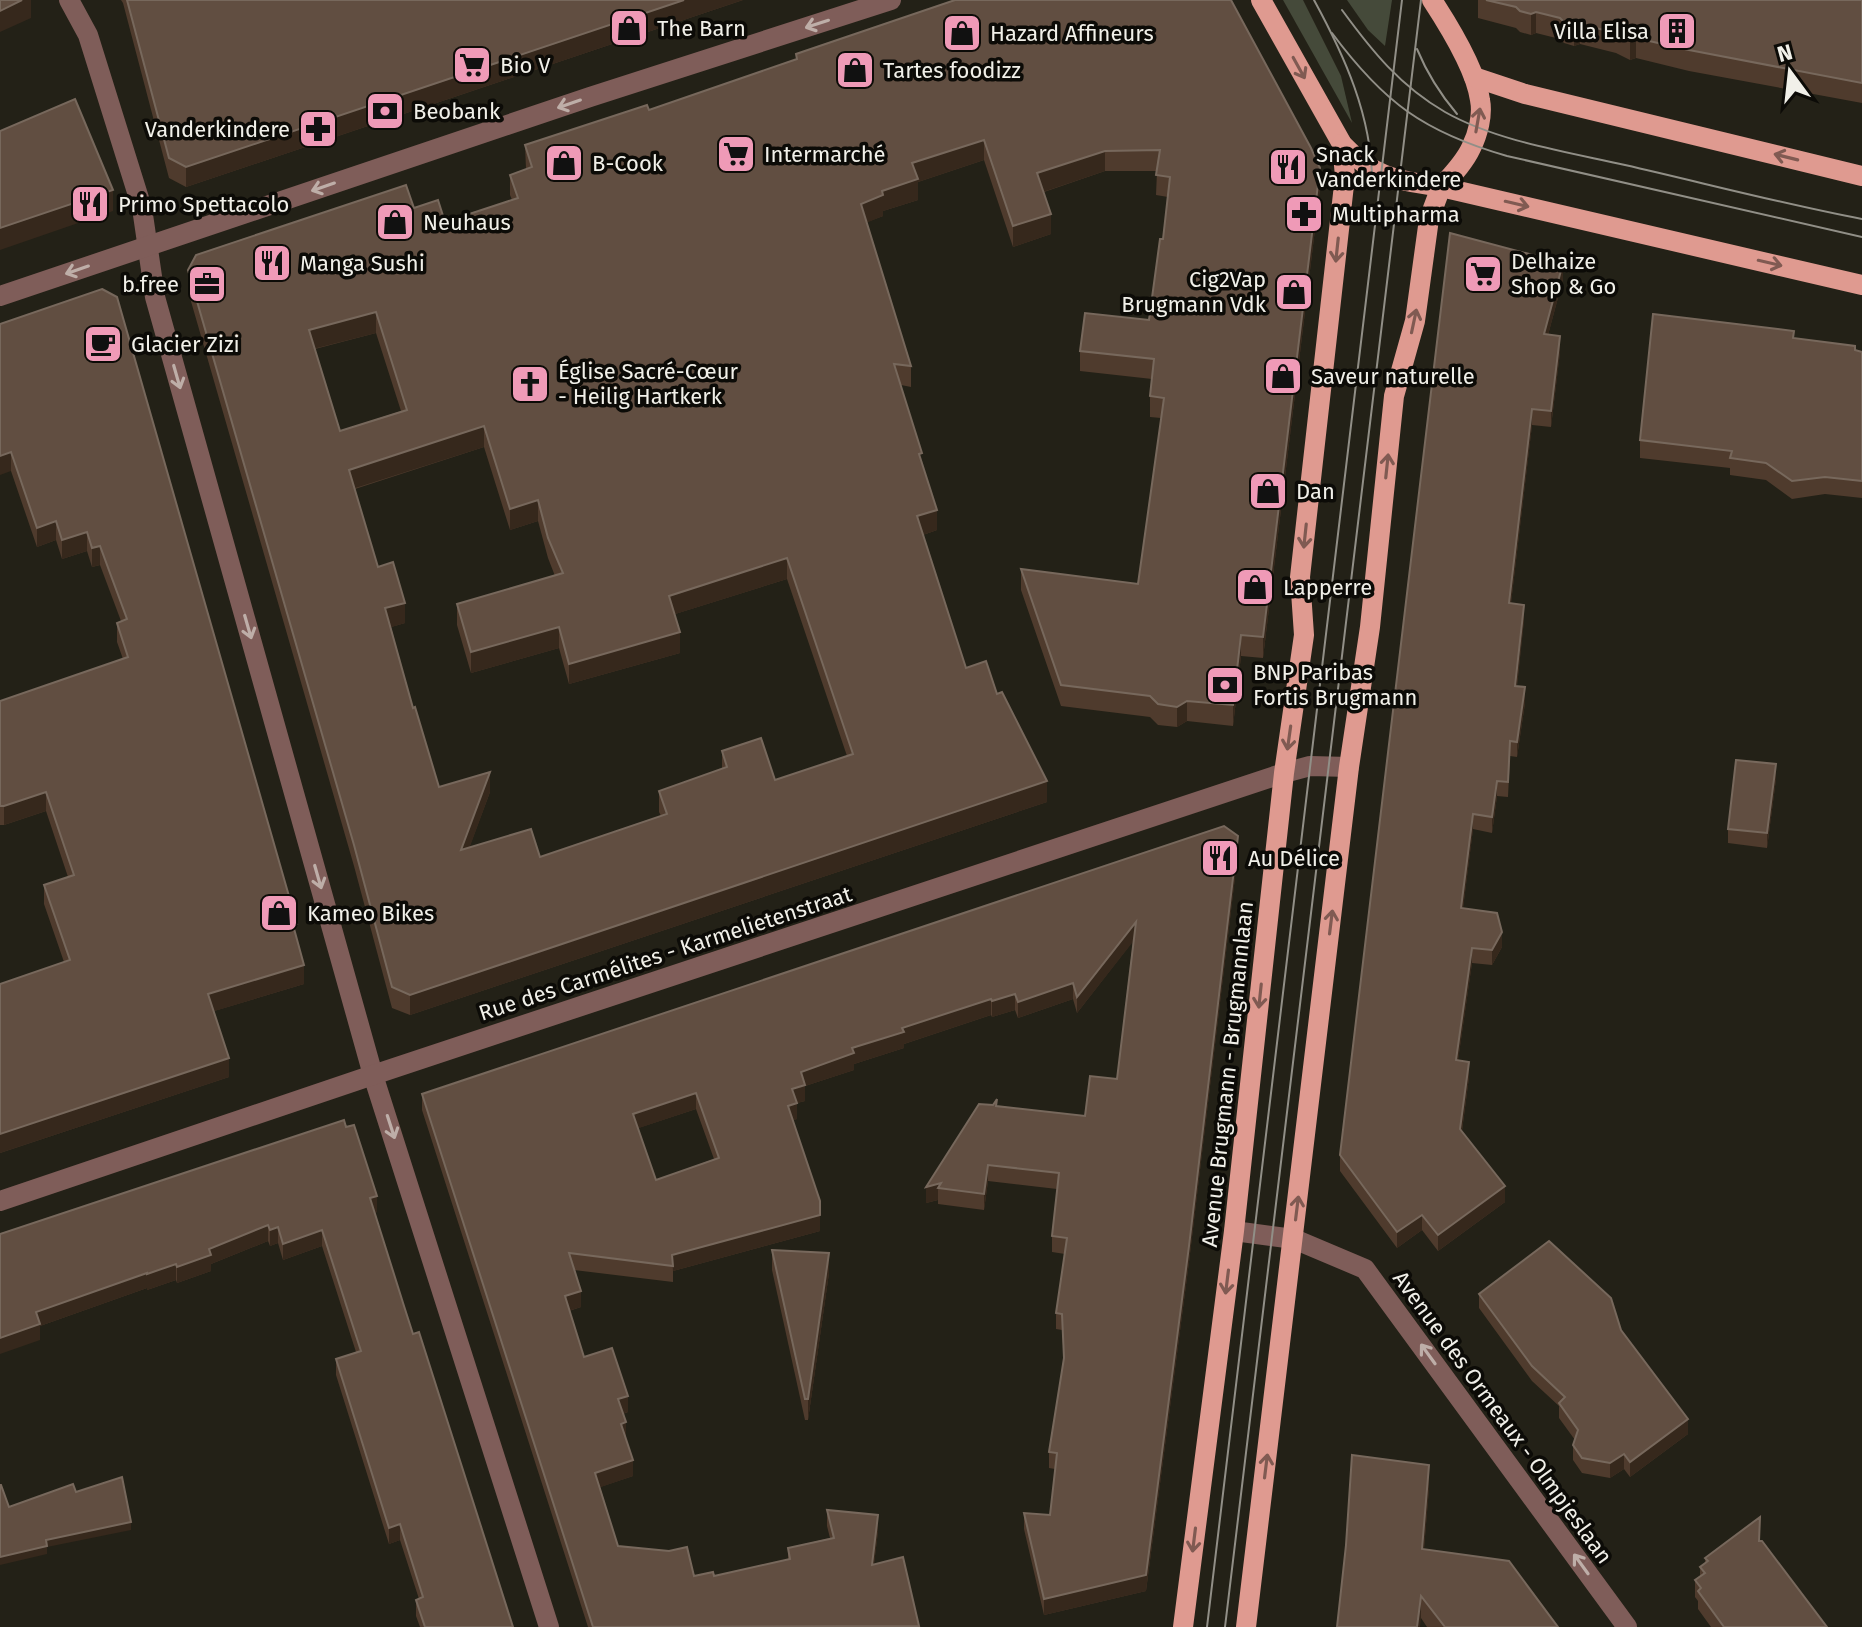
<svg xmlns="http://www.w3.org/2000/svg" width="1862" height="1627" font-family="'Fira Sans',sans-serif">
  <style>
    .green { fill: #454a3a }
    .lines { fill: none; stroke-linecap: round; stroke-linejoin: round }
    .minor { stroke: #7f5d59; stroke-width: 20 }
    .major { stroke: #df9a90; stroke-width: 20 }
    .tram { stroke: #918f87; stroke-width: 2 }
    .wall { fill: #4f3b2d; fill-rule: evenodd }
    .shaded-wall { fill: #36281c }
    .building { fill: #614e41; stroke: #77685c; stroke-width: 2; fill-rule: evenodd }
    .oneway { stroke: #beaea8 }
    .oneway2 { stroke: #805a52 }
    .labels { text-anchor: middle; stroke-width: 7; stroke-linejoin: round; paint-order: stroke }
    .poi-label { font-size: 22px; fill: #f1f0e9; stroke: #0c0b07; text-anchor: start }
    .street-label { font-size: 22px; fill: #f1f0e9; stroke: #0c0b07 }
  </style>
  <rect width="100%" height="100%" fill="#232117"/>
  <g class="green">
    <polygon points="1283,0 1303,0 1341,76 1352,123"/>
    <polygon points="1347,0 1392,0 1385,46 1368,30"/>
  </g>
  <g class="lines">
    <g class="minor">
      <polyline points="69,0 88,35 142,208 155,297 373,1075 549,1627"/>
      <polyline points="0,296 590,97 891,0"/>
      <polyline points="0,1201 373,1075 1284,773 1310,766 1349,767"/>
      <polyline points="1234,1231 1294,1239 1365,1269 1627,1627"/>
    </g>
    <g class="major">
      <path d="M 1261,0 L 1342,144 C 1374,178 1397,180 1441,187 C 1452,175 1464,163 1471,148 C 1478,134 1483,115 1480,100 C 1476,70 1449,26 1432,0"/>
      <polyline points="1474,77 1525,94 1862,176"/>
      <polyline points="1183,1627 1234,1231 1284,773 1304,635 1300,577 1345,176 1342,144"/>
      <polyline points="1246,1627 1349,767 1370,627 1394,396 1415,321 1429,219 1441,187 1862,285"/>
    </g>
    <g class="tram">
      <path d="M 1314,0 C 1344,55 1372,116 1372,181"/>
      <path d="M 1342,10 C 1372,51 1400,86 1445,112 C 1496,141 1567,152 1625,165 C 1704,183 1783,204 1862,219"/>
      <path d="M 1332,33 C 1384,103 1424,132 1507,156 L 1862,237"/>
      <path d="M 1417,49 C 1427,73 1440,94 1457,114"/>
      <polyline points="1207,1627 1402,0"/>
      <polyline points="1225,1627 1421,0"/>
    </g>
  </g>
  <g class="wall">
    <polygon points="121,0 743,0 186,187 169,178 123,3"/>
    <polygon points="1478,0 1862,0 1862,103 1689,71 1636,58 1630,60 1616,53 1580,44 1574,46 1564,43 1560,39 1536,33 1531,35 1520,32 1516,28 1478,18"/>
    <path d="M 796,54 L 1320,188 L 1263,658 L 1241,656 L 1233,726 L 1187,721 L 1177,727 L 1158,725 L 1150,717 L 1061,706 L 1021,590 L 1021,569 L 1138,584 L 1161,418 L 1150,417 L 1150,396 L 1152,379 L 1080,371 L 1080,351 L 1149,320 L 1163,239 L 1168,197 L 1156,195 L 1157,171 L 1105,171 L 1044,192 L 1051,234 L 1013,247 L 984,160 L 918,182 L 918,200 L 883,211 L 883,216 L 867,222 L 911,366 L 911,387 L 901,385 L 922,465 L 937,530 L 923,535 L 966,668 L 997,694 L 1047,802 L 410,1015 L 392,1008 L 354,866 L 188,291 L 188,270 L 414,208 L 445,222 L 512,200 L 510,195 L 510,175 L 526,169 L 525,145 L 649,110 L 796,60 ZM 376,333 L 401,411 L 340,431 L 315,349 ZM 484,447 L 510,530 L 538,521 L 548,558 L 555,576 L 457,604 L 457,625 L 471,673 L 559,648 L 569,684 L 680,653 L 675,614 L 787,579 L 847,756 L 775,780 L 722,751 L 722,769 L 659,791 L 659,812 L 661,816 L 540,857 L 469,848 L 490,792 L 439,787 L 413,708 L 391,627 L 405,623 L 378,567 L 355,489 Z"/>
    <polygon points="1450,233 1563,279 1548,335 1560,352 1551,427 1532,425 1511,603 1524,620 1517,686 1525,703 1517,757 1510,756 1508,797 1497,796 1492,833 1473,829 1463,908 1502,947 1492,965 1472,963 1458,1060 1469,1077 1462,1131 1505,1202 1438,1251 1422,1230 1397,1248 1340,1171 1340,1155"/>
    <polygon points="0,324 297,939 304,984 214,1011 229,1077 0,1153 0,984 64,962 44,904 44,885 68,877 46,811 4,825 0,825 0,701 123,659 117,642 117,623 121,621 100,565 92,567 87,551 62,559 56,540 37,547 11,471"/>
    <polygon points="1794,339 1862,351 1862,498 1825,494 1792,499 1766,480 1730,475 1730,468 1640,458 1640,440"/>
    <polygon points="1776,779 1767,848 1728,843 1728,829"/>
    <path d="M 1238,852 L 1189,1262 L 1146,1591 L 1044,1615 L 1024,1529 L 1024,1513 L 1050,1515 L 1055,1469 L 1049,1468 L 1049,1452 L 1064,1361 L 1062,1330 L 1056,1329 L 1056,1313 L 1065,1254 L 1052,1252 L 1052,1236 L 1057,1189 L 988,1181 L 984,1210 L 938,1204 L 938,1200 L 926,1203 L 997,1106 L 1085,1116 L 1117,1079 L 1133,941 L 1077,1013 L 1073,999 L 1018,1018 L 1015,1010 L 992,1017 L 991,1015 L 904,1044 L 904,1048 L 854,1064 L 854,1070 L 805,1086 L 805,1101 L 797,1103 L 797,1119 L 792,1120 L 820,1231 L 673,1271 L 673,1282 L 574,1270 L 581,1307 L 569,1311 L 584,1357 L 628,1412 L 623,1414 L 625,1438 L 633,1476 L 600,1487 L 618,1546 L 694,1576 L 714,1576 L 788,1560 L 788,1548 L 830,1538 L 827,1526 L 827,1510 L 878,1531 L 874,1564 L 919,1627 L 588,1627 L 422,1110 L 422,1094 ZM 696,1109 L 714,1159 L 656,1180 L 638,1128 Z"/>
    <polygon points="377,1212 374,1213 404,1306 513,1627 420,1627 416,1616 416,1600 419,1599 400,1540 389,1544 336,1375 336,1359 356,1352 322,1246 283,1260 278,1243 270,1246 268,1241 211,1264 211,1271 177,1283 176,1280 147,1290 147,1288 40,1326 40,1340 0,1234"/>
    <polygon points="772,1250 829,1273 808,1420 805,1420 772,1270"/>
    <polygon points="1479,1294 1621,1330 1688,1434 1630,1477 1624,1469 1610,1478 1582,1473 1573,1460 1573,1445 1575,1440 1559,1418 1559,1406 1532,1381 1479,1308"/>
    <polygon points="1429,1488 1424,1549 1558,1627 1427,1627 1421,1618 1337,1627"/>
    <polygon points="1760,1541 1827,1627 1711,1627 1698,1609 1698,1601 1695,1597 1695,1580 1700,1576 1700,1567 1705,1563 1705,1558"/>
  </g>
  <g class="shaded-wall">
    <polygon points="22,0 31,0 31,18 0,32 0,11"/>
    <polygon points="684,0 743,0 186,187 186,167"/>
    <polygon points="1536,12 1536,33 1531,35 1531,14"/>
    <polygon points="1580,24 1580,44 1574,46 1574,25"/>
    <polygon points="1636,38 1636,58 1630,60 1630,39"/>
    <polygon points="984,140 984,160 918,182 918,200 883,211 883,216 861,225 861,204 882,191 912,163"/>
    <polygon points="1105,151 1105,171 1037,194 1037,173"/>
    <polygon points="1320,168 1320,188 1263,658 1263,637"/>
    <polygon points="113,190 113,211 0,250 0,228"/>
    <polygon points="1051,214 1051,234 1013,247 1013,226"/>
    <polygon points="1563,263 1563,279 1544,350 1544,334"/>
    <polygon points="376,312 376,333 309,350 309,330"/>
    <polygon points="1560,336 1560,352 1551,427 1551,411"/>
    <polygon points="1532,409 1532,425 1509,619 1509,603"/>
    <polygon points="484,426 484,447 349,490 349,470"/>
    <polygon points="11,452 11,471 0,475 0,456"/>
    <polygon points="538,500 538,521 510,530 510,509"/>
    <polygon points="937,510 937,530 917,537 917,516"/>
    <polygon points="56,521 56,540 37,547 37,528"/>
    <polygon points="87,532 87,551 62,559 62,540"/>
    <polygon points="100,546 100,565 92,567 92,548"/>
    <polygon points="787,558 787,579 669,616 669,596"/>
    <polygon points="405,603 405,623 385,629 385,608"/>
    <polygon points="1524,605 1524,620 1515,701 1515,686"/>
    <polygon points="559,627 559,648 471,673 471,652"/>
    <polygon points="680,632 680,653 569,684 569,664"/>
    <polygon points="1241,635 1241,656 1233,726 1233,705"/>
    <polygon points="1525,687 1525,703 1517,757 1517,742"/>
    <polygon points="1187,701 1187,721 1177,727 1177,707"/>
    <polygon points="1776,764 1776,779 1767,848 1767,833"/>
    <polygon points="490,772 490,792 461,871 461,850"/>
    <polygon points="1047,781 1047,802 410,1015 410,995"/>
    <polygon points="1497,781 1497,796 1492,833 1492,817"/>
    <polygon points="46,792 46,811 4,825 4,806"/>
    <polygon points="1473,814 1473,829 1461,924 1461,908"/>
    <polygon points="1238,836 1238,852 1189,1262 1146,1591 1044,1615 1044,1599"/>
    <polygon points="1136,922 1136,938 1077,1013 1077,997"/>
    <polygon points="1502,932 1502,947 1492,965 1492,950"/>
    <polygon points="1472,948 1472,963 1456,1075 1456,1060"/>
    <polygon points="304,965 304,984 208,1013 208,994"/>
    <polygon points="1073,983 1073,999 1018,1018 1018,1002"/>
    <polygon points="1015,994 1015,1010 992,1017 992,1001"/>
    <polygon points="991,999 991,1015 904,1044 904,1048 854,1064 854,1070 805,1086 805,1101 797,1103 797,1119 788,1122 788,1106 792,1089 801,1072 852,1048 902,1028"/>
    <polygon points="229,1058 229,1077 0,1153 0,1134"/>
    <polygon points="1469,1062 1469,1077 1460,1145 1460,1129"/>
    <polygon points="696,1093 696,1109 633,1130 633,1114"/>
    <polygon points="988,1165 988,1181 984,1210 984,1194"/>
    <polygon points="941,1183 938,1188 938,1200 926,1203 926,1187"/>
    <polygon points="1505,1186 1505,1202 1438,1251 1438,1235"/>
    <polygon points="377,1196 377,1212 370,1214 370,1198"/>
    <polygon points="820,1215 820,1231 673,1271 672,1255"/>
    <polygon points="1422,1215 1422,1230 1397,1248 1397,1232"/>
    <polygon points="268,1225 268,1241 211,1264 211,1271 177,1283 177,1267 209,1249"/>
    <polygon points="278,1227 278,1243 270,1246 270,1230"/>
    <polygon points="322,1230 322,1246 283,1260 283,1244"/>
    <polygon points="829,1253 829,1273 808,1420 808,1399"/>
    <polygon points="176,1264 176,1280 147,1290 147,1274"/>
    <polygon points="147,1273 147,1288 40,1326 40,1340 0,1354 0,1338 36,1312"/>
    <polygon points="581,1291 581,1307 565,1312 565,1296"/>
    <polygon points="628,1396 628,1412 618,1415 618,1399"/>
    <polygon points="1688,1419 1688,1434 1630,1477 1630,1462"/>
    <polygon points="626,1422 626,1438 621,1424"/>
    <polygon points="1624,1454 1624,1469 1610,1478 1610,1463"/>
    <polygon points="633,1460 633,1476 595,1489 595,1473"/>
    <polygon points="1429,1465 1429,1488 1422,1572 1422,1549"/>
    <polygon points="878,1515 878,1531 872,1581 872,1565"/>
    <polygon points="131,1522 131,1530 47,1547 47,1554 0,1565 0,1557 46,1540"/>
    <polygon points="400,1524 400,1540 389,1544 389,1528"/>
    <polygon points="1421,1596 1421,1618 1420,1627 1417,1627"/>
  </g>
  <g class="building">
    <polygon points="0,0 22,0 0,11"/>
    <polygon points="127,0 684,0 186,167 169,158"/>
    <path d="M 955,0 L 1231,0 L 1311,148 L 1320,168 L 1263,637 L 1241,635 L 1233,705 L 1187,701 L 1177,707 L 1158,704 L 1150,696 L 1061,685 L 1021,569 L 1138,584 L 1164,398 L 1150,396 L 1154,359 L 1080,351 L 1085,313 L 1149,320 L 1160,239 L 1163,239 L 1170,177 L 1156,175 L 1160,150 L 1105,151 L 1037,173 L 1051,214 L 1013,226 L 984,140 L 912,163 L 918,179 L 882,191 L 883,195 L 861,204 L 911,366 L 894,364 L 922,453 L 919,454 L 937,510 L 917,516 L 966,668 L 986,661 L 997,694 L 1002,692 L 1047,781 L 410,995 L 392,987 L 354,845 L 188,270 L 196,255 L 406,185 L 414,208 L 438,200 L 445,222 L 518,198 L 510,175 L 532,167 L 525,145 L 647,105 L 649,110 L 797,59 L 796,54 ZM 376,312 L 407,410 L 340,431 L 309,330 ZM 484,426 L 510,509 L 538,500 L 548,538 L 563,573 L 457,604 L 471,652 L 559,627 L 569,664 L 680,632 L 669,596 L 787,558 L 853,754 L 775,780 L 761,738 L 722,751 L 727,767 L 659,791 L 667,814 L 540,857 L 531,829 L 461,850 L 490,772 L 439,787 L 415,707 L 413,708 L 385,608 L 405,603 L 393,562 L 378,567 L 349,470 Z"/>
    <polygon points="1486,0 1862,0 1862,83 1689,50 1636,38 1630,39 1616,33 1580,24 1574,25 1564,22 1560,18 1536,12 1531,14 1520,11 1516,7"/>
    <polygon points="75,99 113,190 0,228 0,131"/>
    <polygon points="1450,233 1563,263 1544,334 1560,336 1551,411 1532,409 1509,603 1524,605 1515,686 1525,687 1517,742 1510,741 1508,782 1497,781 1492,817 1473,814 1461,908 1497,913 1502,932 1492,950 1472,948 1456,1060 1469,1062 1460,1129 1505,1186 1438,1235 1422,1215 1397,1232 1340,1155"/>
    <polygon points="102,289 117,297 297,924 293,925 304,965 208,994 229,1058 0,1134 0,984 70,960 44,885 74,875 46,792 4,806 0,806 0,701 128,657 117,623 127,619 100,546 92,548 87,532 62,540 56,521 37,528 11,452 0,456 0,324"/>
    <polygon points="1653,314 1794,331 1793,338 1855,346 1855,350 1862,352 1862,481 1825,477 1792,481 1766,463 1730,458 1732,451 1640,440"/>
    <polygon points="1736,760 1776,764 1767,833 1728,829"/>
    <path d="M 1224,826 L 1238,836 L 1189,1246 L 1146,1575 L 1044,1599 L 1024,1513 L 1050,1515 L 1057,1453 L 1049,1452 L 1064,1358 L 1062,1314 L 1056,1313 L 1067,1238 L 1052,1236 L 1059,1173 L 988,1165 L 984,1194 L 938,1188 L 941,1183 L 926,1187 L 979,1104 L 993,1105 L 997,1099 L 996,1106 L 1085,1116 L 1090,1076 L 1117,1079 L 1136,922 L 1077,997 L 1073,983 L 1018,1002 L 1015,994 L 992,1001 L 991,999 L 902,1028 L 904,1032 L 852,1048 L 854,1053 L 801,1072 L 805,1085 L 792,1089 L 797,1103 L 788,1106 L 820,1201 L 820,1215 L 672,1255 L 673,1266 L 569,1253 L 581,1291 L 565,1296 L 584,1357 L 612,1348 L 628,1396 L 618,1399 L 626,1422 L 621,1424 L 633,1460 L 595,1473 L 618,1546 L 669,1551 L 687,1547 L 694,1576 L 713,1572 L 714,1576 L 790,1559 L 788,1548 L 834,1538 L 827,1510 L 878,1515 L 872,1565 L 903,1557 L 919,1626 L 593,1627 L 422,1094 ZM 696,1093 L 719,1158 L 656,1180 L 633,1114 Z"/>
    <polygon points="344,1120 346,1127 354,1125 377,1196 370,1198 404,1306 413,1334 419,1332 513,1627 425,1627 416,1600 423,1597 400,1524 389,1528 336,1359 361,1351 322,1230 283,1244 278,1227 270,1230 268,1225 209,1249 211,1255 177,1267 176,1264 147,1274 147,1273 36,1312 40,1324 0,1338 0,1234"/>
    <polygon points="1549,1241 1611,1298 1621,1330 1688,1419 1630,1462 1624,1454 1610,1463 1582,1458 1573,1445 1578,1430 1559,1403 1565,1397 1532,1366 1479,1294"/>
    <polygon points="772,1250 829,1253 808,1399 805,1399"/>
    <polygon points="1352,1455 1429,1465 1422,1549 1509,1561 1558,1627 1445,1627 1421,1596 1417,1627 1337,1627 1346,1545"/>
    <polygon points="122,1477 131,1522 46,1540 47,1546 0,1557 0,1485 1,1485 9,1507 73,1484 76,1492"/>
    <polygon points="1760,1517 1759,1541 1762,1541 1827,1627 1724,1627 1698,1591 1701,1588 1695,1580 1705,1573 1700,1567 1708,1561 1705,1558"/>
  </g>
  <defs><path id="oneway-shaft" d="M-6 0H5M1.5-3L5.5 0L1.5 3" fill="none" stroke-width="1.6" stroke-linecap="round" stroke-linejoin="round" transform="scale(2)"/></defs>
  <g class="oneway">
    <use href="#oneway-shaft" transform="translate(817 24) rotate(162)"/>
    <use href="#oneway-shaft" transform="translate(569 104) rotate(161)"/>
    <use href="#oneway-shaft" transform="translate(323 187) rotate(161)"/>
    <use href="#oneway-shaft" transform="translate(77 270) rotate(161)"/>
    <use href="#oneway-shaft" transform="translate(177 377) rotate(74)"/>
    <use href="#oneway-shaft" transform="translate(248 627) rotate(74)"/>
    <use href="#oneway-shaft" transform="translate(318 877) rotate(74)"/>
    <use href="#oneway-shaft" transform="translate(391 1127) rotate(72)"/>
    <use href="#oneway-shaft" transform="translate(1428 1354) rotate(-126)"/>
    <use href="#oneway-shaft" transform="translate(1581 1564) rotate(-126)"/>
  </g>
  <g class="oneway2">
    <use href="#oneway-shaft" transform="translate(1299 68) rotate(61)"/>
    <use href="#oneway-shaft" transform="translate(1478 120) rotate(-80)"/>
    <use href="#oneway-shaft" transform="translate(1786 157) rotate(-166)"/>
    <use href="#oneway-shaft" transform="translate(1517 204) rotate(13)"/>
    <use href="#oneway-shaft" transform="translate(1337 250) rotate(96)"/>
    <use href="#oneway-shaft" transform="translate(1770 263) rotate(13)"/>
    <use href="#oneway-shaft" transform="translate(1414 321) rotate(-78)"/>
    <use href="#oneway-shaft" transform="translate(1387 466) rotate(-84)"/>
    <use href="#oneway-shaft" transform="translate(1305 536) rotate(96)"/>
    <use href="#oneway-shaft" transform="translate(1289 738) rotate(98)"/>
    <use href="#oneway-shaft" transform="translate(1331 922) rotate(-83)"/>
    <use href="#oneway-shaft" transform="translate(1260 996) rotate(96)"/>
    <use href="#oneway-shaft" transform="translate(1297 1208) rotate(-83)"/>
    <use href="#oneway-shaft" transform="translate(1227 1282) rotate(97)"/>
    <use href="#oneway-shaft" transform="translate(1266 1466) rotate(-83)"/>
    <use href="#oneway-shaft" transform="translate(1194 1540) rotate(97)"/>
  </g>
  <defs>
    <g id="shop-square" transform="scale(2)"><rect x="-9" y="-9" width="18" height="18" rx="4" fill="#ef9ab7" stroke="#0c0b07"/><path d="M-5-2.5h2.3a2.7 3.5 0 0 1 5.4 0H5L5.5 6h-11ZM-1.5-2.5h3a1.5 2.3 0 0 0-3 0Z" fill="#111"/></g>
    <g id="building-square" transform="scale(2)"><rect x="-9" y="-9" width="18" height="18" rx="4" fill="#ef9ab7" stroke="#0c0b07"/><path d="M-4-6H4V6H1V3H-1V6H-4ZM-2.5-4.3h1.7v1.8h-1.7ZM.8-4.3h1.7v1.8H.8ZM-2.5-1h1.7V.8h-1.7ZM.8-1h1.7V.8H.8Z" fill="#111"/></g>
    <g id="supermarket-square" transform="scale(2)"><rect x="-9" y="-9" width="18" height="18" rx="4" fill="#ef9ab7" stroke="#0c0b07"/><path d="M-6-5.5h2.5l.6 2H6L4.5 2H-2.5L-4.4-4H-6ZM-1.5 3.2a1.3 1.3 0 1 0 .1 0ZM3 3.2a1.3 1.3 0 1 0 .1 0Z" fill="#111"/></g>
    <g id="bank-square" transform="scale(2)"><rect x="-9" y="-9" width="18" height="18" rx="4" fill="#ef9ab7" stroke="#0c0b07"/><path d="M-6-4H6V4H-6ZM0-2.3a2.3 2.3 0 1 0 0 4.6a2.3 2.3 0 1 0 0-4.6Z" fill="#111"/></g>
    <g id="pharmacy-square" transform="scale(2)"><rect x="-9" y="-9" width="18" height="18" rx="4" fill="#ef9ab7" stroke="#0c0b07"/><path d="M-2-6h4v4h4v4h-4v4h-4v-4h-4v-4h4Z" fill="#111"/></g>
    <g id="restaurant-square" transform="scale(2)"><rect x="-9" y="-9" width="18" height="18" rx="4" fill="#ef9ab7" stroke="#0c0b07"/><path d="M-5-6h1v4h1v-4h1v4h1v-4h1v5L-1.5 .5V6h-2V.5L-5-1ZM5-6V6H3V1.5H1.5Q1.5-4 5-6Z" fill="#111"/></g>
    <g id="office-square" transform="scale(2)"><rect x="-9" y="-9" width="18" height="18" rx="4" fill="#ef9ab7" stroke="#0c0b07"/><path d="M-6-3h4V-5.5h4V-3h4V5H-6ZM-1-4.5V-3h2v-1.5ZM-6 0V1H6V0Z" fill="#111"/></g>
    <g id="cafe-square" transform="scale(2)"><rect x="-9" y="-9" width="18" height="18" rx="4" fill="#ef9ab7" stroke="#0c0b07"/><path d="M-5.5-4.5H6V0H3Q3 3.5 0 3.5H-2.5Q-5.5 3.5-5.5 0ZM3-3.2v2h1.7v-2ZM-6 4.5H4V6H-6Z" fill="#111"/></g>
    <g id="church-square" transform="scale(2)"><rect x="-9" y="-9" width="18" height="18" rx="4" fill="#ef9ab7" stroke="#0c0b07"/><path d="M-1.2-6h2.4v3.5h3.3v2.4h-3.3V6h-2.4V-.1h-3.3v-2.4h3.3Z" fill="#111"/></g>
  </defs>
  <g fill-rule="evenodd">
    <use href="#shop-square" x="629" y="28"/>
    <use href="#building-square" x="1677" y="31"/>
    <use href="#shop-square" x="962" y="33"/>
    <use href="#supermarket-square" x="472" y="65"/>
    <use href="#shop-square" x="855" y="70"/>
    <use href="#bank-square" x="385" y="111"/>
    <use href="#pharmacy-square" x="318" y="129"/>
    <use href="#supermarket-square" x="736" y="154"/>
    <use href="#shop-square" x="564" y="163"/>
    <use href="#restaurant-square" x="1288" y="167"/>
    <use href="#restaurant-square" x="90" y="204"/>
    <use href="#pharmacy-square" x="1304" y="214"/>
    <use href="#shop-square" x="395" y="222"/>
    <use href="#restaurant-square" x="272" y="263"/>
    <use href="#supermarket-square" x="1483" y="274"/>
    <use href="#office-square" x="207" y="284"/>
    <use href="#shop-square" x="1294" y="292"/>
    <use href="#cafe-square" x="103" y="344"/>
    <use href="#shop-square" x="1283" y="376"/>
    <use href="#church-square" x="530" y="384"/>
    <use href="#shop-square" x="1268" y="491"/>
    <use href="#shop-square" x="1255" y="587"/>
    <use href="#bank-square" x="1225" y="685"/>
    <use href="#restaurant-square" x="1220" y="858"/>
    <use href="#shop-square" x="279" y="913"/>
  </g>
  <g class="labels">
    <g class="poi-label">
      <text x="657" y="36">The Barn</text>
      <text x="1649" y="39" text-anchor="end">Villa Elisa</text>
      <text x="990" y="41">Hazard Affineurs</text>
      <text x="500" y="73">Bio V</text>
      <text x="883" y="78">Tartes foodizz</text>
      <text x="413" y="119">Beobank</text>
      <text x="290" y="137" text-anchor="end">Vanderkindere</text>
      <text x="764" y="162">Intermarché</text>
      <text x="1316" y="162">Snack<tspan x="1316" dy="25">Vanderkindere</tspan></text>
      <text x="592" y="171">B-Cook</text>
      <text x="118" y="212">Primo Spettacolo</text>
      <text x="1332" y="222">Multipharma</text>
      <text x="423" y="230">Neuhaus</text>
      <text x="1511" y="269">Delhaize<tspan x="1511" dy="25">Shop &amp; Go</tspan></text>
      <text x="300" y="271">Manga Sushi</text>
      <text x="1266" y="287" text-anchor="end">Cig2Vap<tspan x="1266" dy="25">Brugmann Vdk</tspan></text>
      <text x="179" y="292" text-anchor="end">b.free</text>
      <text x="131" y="352">Glacier Zizi</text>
      <text x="558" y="379">Église Sacré-Cœur<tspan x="558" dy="25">- Heilig Hartkerk</tspan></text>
      <text x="1311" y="384">Saveur naturelle</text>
      <text x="1296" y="499">Dan</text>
      <text x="1283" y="595">Lapperre</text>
      <text x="1253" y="680">BNP Paribas<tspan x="1253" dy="25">Fortis Brugmann</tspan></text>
      <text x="1248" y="866">Au Délice</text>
      <text x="307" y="921">Kameo Bikes</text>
    </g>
    <g class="street-label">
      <text transform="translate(665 953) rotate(-18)" y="8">Rue des Carmélites - Karmelietenstraat</text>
      <text transform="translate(1227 1074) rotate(-84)" y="8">Avenue Brugmann - Brugmannlaan</text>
      <text transform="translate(1503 1417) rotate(54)" y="8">Avenue des Ormeaux - Olmpjeslaan</text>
    </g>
  </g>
  <g transform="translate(1790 72) rotate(345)" stroke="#0c0b07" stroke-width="6" paint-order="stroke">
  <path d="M0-6L14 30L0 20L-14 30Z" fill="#f1f0e9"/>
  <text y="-12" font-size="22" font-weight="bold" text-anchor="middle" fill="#f1f0e9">N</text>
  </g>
</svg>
